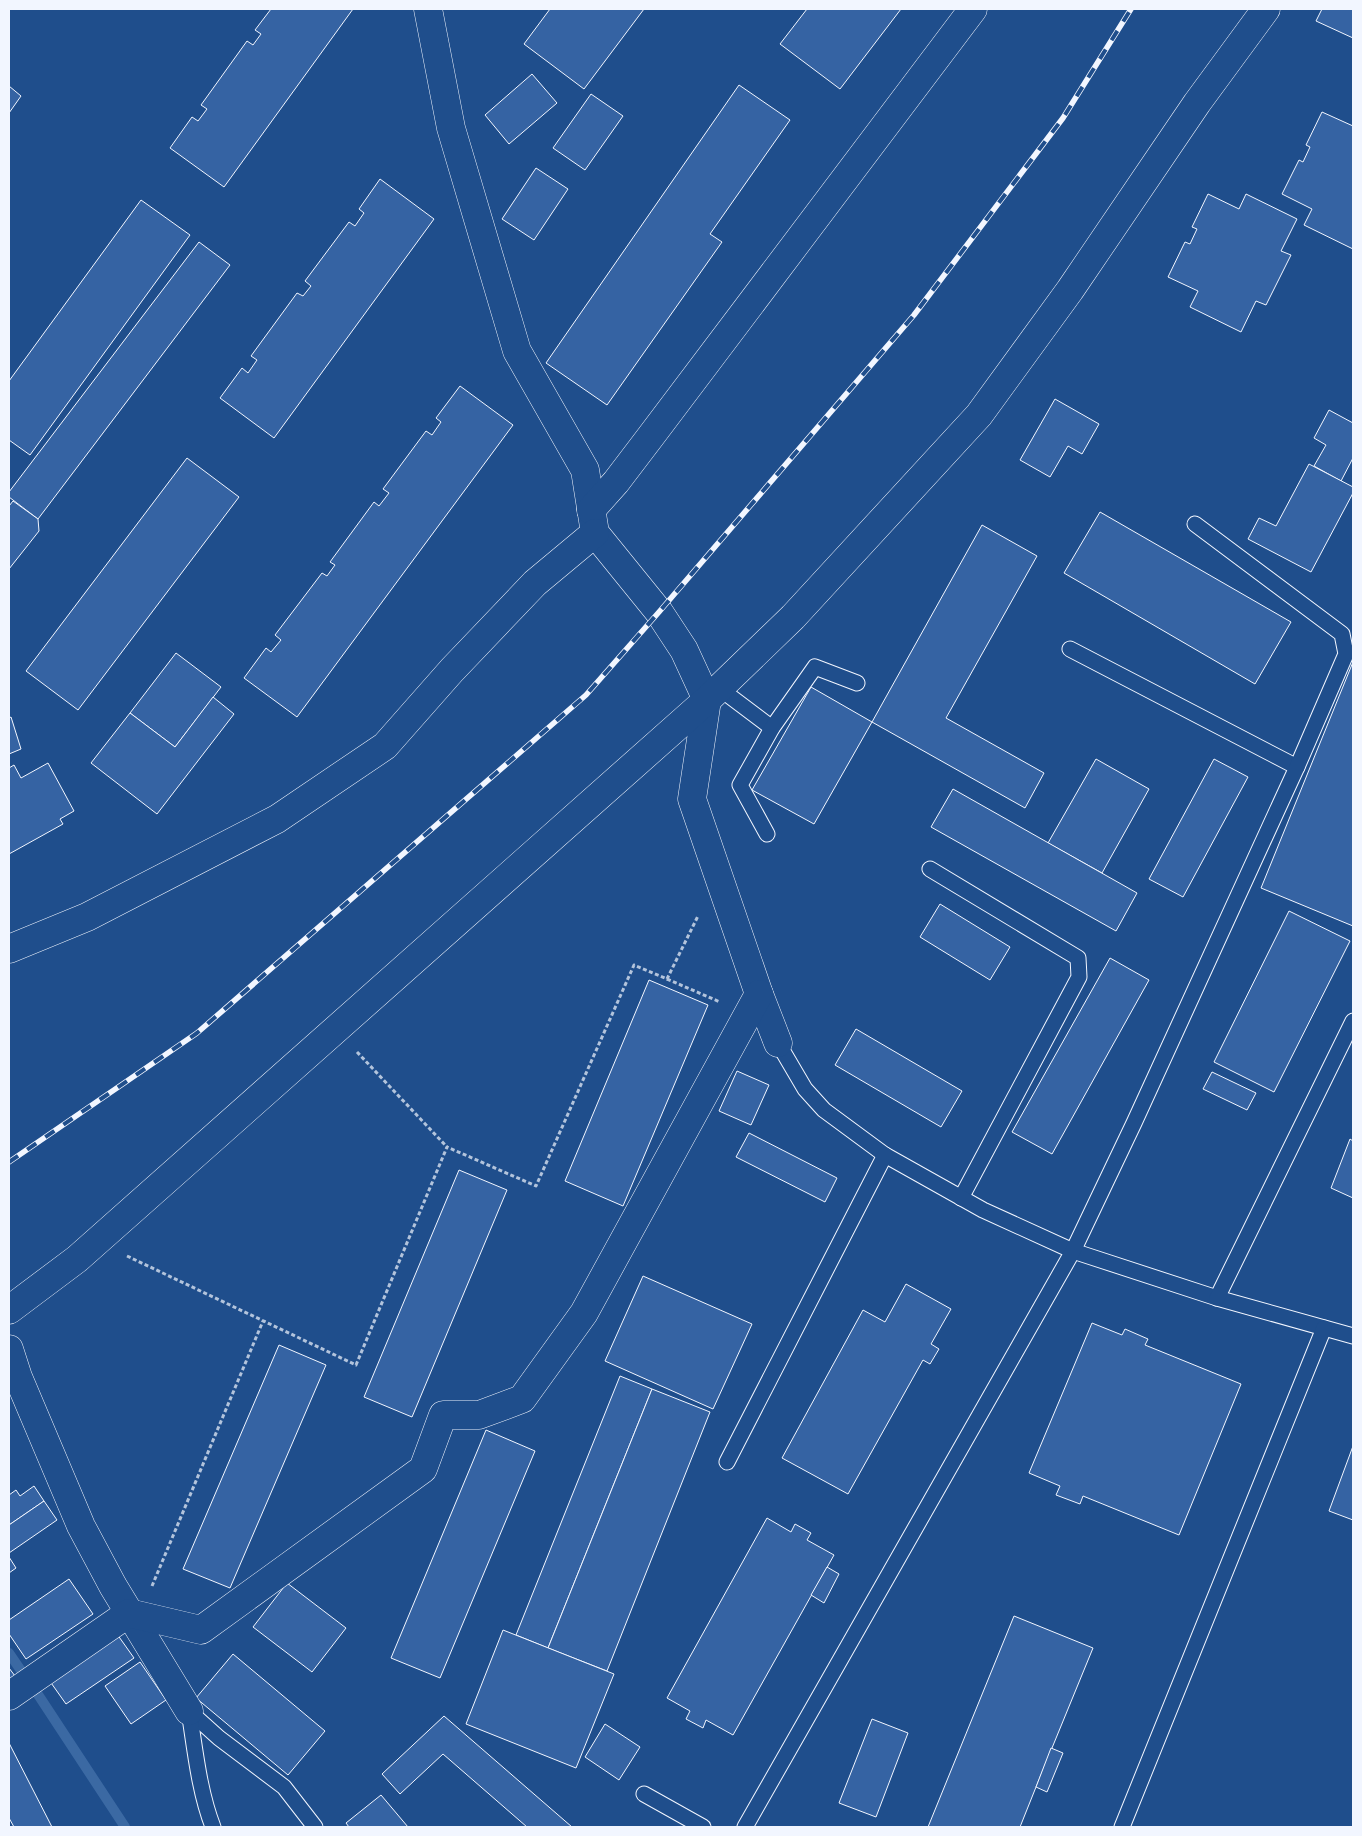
<svg xmlns="http://www.w3.org/2000/svg" width="1362" height="1836" font-family="Spectral,serif">
  <style>
    .lines { fill: none; stroke-linecap: round; stroke-linejoin: round }
    .stream { stroke: #3b69a3; stroke-width: 10 }
    .building { fill: #3563a3; stroke: #f2f6ff }
    .service-casing { stroke: #f2f6ff; stroke-width: 17 }
    .minor-casing { stroke: #f2f6ff; stroke-width: 29 }
    .path { stroke: #b3c4dc; stroke-width: 3; stroke-dasharray: 4 2.5; stroke-linecap: butt }
    .service { stroke: #1f4e8c; stroke-width: 15 }
    .minor { stroke: #1f4e8c; stroke-width: 28 }
    .rail-casing { stroke: #f2f6ff; stroke-width: 5.5 }
    .rail { stroke: #1f4e8c; stroke-width: 4; stroke-dasharray: 11; stroke-linecap: butt }
  </style>
  <rect width="100%" height="100%" fill="#1f4e8c"/>
  <g class="lines">
    <g class="stream">
      <polyline points="9,1653 24,1675"/>
      <polyline points="37,1693 125,1827"/>
    </g>
  </g>
  <g class="building">
    <polygon points="271,9 353,9 224,187 170,148 192,117 198,121 207,109 201,105 247,41 253,45 261,34 255,30"/>
    <polygon points="550,9 644,9 584,89 524,44"/>
    <polygon points="807,9 901,9 840,89 780,44"/>
    <polygon points="1322,9 1353,9 1353,38 1316,21"/>
    <polygon points="532,74 557,103 509,144 485,115"/>
    <polygon points="739,85 790,120 710,234 722,242 607,405 546,363"/>
    <polygon points="9,86 21,96 9,113"/>
    <polygon points="591,94 623,116 585,170 553,148"/>
    <polygon points="1322,112 1353,126 1353,249 1304,225 1312,209 1282,194 1299,160 1303,162 1310,147 1306,145"/>
    <polygon points="536,168 568,189 534,240 502,219"/>
    <polygon points="380,179 434,219 274,438 220,398 242,368 248,373 257,360 251,356 297,293 303,296 311,286 305,281 349,222 355,226 364,213 359,209"/>
    <polygon points="1208,194 1239,209 1246,194 1297,219 1281,251 1291,255 1266,305 1256,301 1241,332 1190,307 1198,291 1168,277 1185,242 1190,244 1197,229 1192,227"/>
    <polygon points="141,200 190,235 30,455 9,440 9,381"/>
    <polygon points="199,242 230,265 38,519 9,497 9,492"/>
    <polygon points="460,386 513,425 297,717 244,678 266,648 271,652 281,640 275,635 322,573 327,576 335,565 330,562 374,502 379,506 389,493 383,489 426,431 432,435 441,422 436,418"/>
    <polygon points="1055,399 1099,424 1082,454 1068,446 1050,477 1020,460"/>
    <polygon points="1329,410 1353,423 1353,458 1341,481 1314,466 1326,445 1314,438"/>
    <polygon points="187,458 239,497 78,710 26,671"/>
    <polygon points="1309,464 1353,487 1353,493 1311,572 1248,539 1259,518 1276,526"/>
    <polygon points="13,501 38,519 39,531 9,569 9,506"/>
    <polygon points="1100,512 1291,622 1255,684 1064,573"/>
    <polygon points="982,525 1037,556 946,718 1044,773 1025,808 872,722"/>
    <polygon points="176,653 221,687 175,747 130,713"/>
    <polygon points="1353,662 1353,926 1261,888"/>
    <polygon points="811,687 872,722 814,824 752,790"/>
    <polygon points="213,697 234,714 157,814 91,763 130,713 175,747"/>
    <polygon points="11,717 21,749 9,754 9,718"/>
    <polygon points="1096,759 1149,789 1102,873 1048,843"/>
    <polygon points="1214,759 1248,777 1183,897 1149,879"/>
    <polygon points="48,763 74,811 60,819 63,824 9,854 9,768 14,765 21,778"/>
    <polygon points="953,789 1137,893 1116,931 931,827"/>
    <polygon points="940,904 1010,947 990,980 920,937"/>
    <polygon points="1289,911 1350,941 1274,1092 1214,1062"/>
    <polygon points="1110,958 1149,980 1052,1154 1012,1132"/>
    <polygon points="649,980 708,1005 623,1206 565,1181"/>
    <polygon points="856,1029 962,1091 941,1127 835,1065"/>
    <polygon points="737,1071 769,1085 751,1125 719,1111"/>
    <polygon points="1212,1072 1256,1093 1247,1110 1203,1089"/>
    <polygon points="749,1133 837,1178 825,1202 736,1157"/>
    <polygon points="1350,1139 1353,1141 1353,1198 1331,1188"/>
    <polygon points="459,1170 507,1190 412,1417 364,1397"/>
    <polygon points="643,1276 752,1324 713,1409 605,1361"/>
    <polygon points="906,1284 951,1309 931,1344 939,1349 930,1364 923,1360 848,1494 782,1458 863,1310 885,1322"/>
    <polygon points="1092,1323 1122,1335 1125,1329 1148,1339 1145,1345 1241,1384 1179,1535 1083,1496 1080,1504 1056,1495 1060,1486 1029,1473"/>
    <polygon points="279,1345 326,1365 230,1588 183,1569"/>
    <polygon points="620,1376 652,1389 548,1648 516,1635"/>
    <polygon points="652,1389 710,1412 607,1671 548,1648"/>
    <polygon points="486,1430 535,1451 440,1678 391,1658"/>
    <polygon points="1353,1446 1353,1520 1329,1511"/>
    <polygon points="34,1486 44,1501 9,1525 9,1495 16,1490 20,1496"/>
    <polygon points="44,1501 57,1520 9,1553 9,1525"/>
    <polygon points="767,1518 791,1532 795,1524 811,1533 807,1540 834,1555 733,1735 706,1720 703,1728 686,1719 690,1711 667,1698"/>
    <polygon points="9,1557 16,1568 9,1573"/>
    <polygon points="827,1567 839,1574 824,1603 811,1595"/>
    <polygon points="69,1579 93,1614 26,1659 9,1634 9,1620"/>
    <polygon points="287,1583 346,1628 312,1672 253,1627"/>
    <polygon points="1014,1616 1093,1648 1036,1787 1020,1827 928,1827"/>
    <polygon points="503,1630 614,1674 576,1768 466,1724"/>
    <polygon points="117,1634 134,1658 66,1704 49,1680"/>
    <polygon points="233,1654 325,1731 288,1775 196,1698"/>
    <polygon points="140,1662 166,1700 131,1724 105,1686"/>
    <polygon points="9,1668 15,1676 9,1680"/>
    <polygon points="444,1716 572,1827 527,1827 443,1754 400,1794 382,1774"/>
    <polygon points="872,1719 908,1733 876,1817 839,1803"/>
    <polygon points="605,1724 640,1747 619,1780 585,1757"/>
    <polygon points="9,1743 52,1827 14,1827 9,1818"/>
    <polygon points="1051,1748 1063,1753 1047,1792 1036,1787"/>
    <polygon points="381,1795 408,1827 349,1827 346,1823"/>
  </g>
  <g class="lines">
    <g class="service-casing">
      <g id="service">
        <polyline points="1070,649 1297,767"/>
        <polyline points="719,688 772,728"/>
        <polyline points="767,834 740,785 772,728 815,667 857,683"/>
        <polyline points="930,869 1078,958 1079,977 961,1198"/>
        <polyline points="778,1043 805,1089 824,1110 885,1155 983,1210 1073,1251 1217,1298 1353,1336"/>
        <polyline points="1217,1298 1353,1021"/>
        <polyline points="727,1462 885,1155"/>
        <polyline points="189,1711 219,1738 284,1787 315,1827"/>
        <path d="M 189,1711 C 195,1749 199,1791 213,1827"/>
        <polyline points="644,1794 703,1827"/>
        <polyline points="745,1827 1073,1251 1134,1123 1297,767 1346,654 1342,634 1195,524"/>
        <polyline points="1122,1827 1324,1328"/>
      </g>
    </g>
    <g class="minor-casing">
      <g id="minor">
        <polyline points="428,9 451,128 517,351 585,470 595,533 659,612 684,650 707,700 692,799 759,994 778,1043"/>
        <polyline points="591,510 616,482 651,436 973,9"/>
        <polyline points="9,949 87,917 277,819 385,746 452,670 535,583 595,533"/>
        <polyline points="9,1310 77,1259 707,700 793,617 979,415 1070,290 1197,103 1266,9"/>
        <polyline points="9,1349 18,1377 81,1526 113,1586 189,1711"/>
        <polyline points="9,1696 129,1613 201,1630 423,1469 443,1415 479,1415 522,1399 584,1313 759,994"/>
      </g>
    </g>
    <g class="path">
      <polyline points="667,979 720,1002"/>
      <polyline points="357,1052 447,1147"/>
      <polyline points="127,1256 356,1365 447,1147 536,1186 634,965 667,979 698,916"/>
      <polyline points="152,1586 263,1321"/>
    </g>
    <use href="#service" class="service"/>
    <use href="#minor" class="minor"/>
    <g class="rail-casing">
      <polyline id="rail" points="9,1162 197,1033 586,695 659,612 914,315 1063,118 1131,9"/>
    </g>
    <use href="#rail" class="rail"/>
  </g>
  <rect width="1362" height="1836" fill="none" stroke="#f2f6ff" stroke-width="20"/>
</svg>
